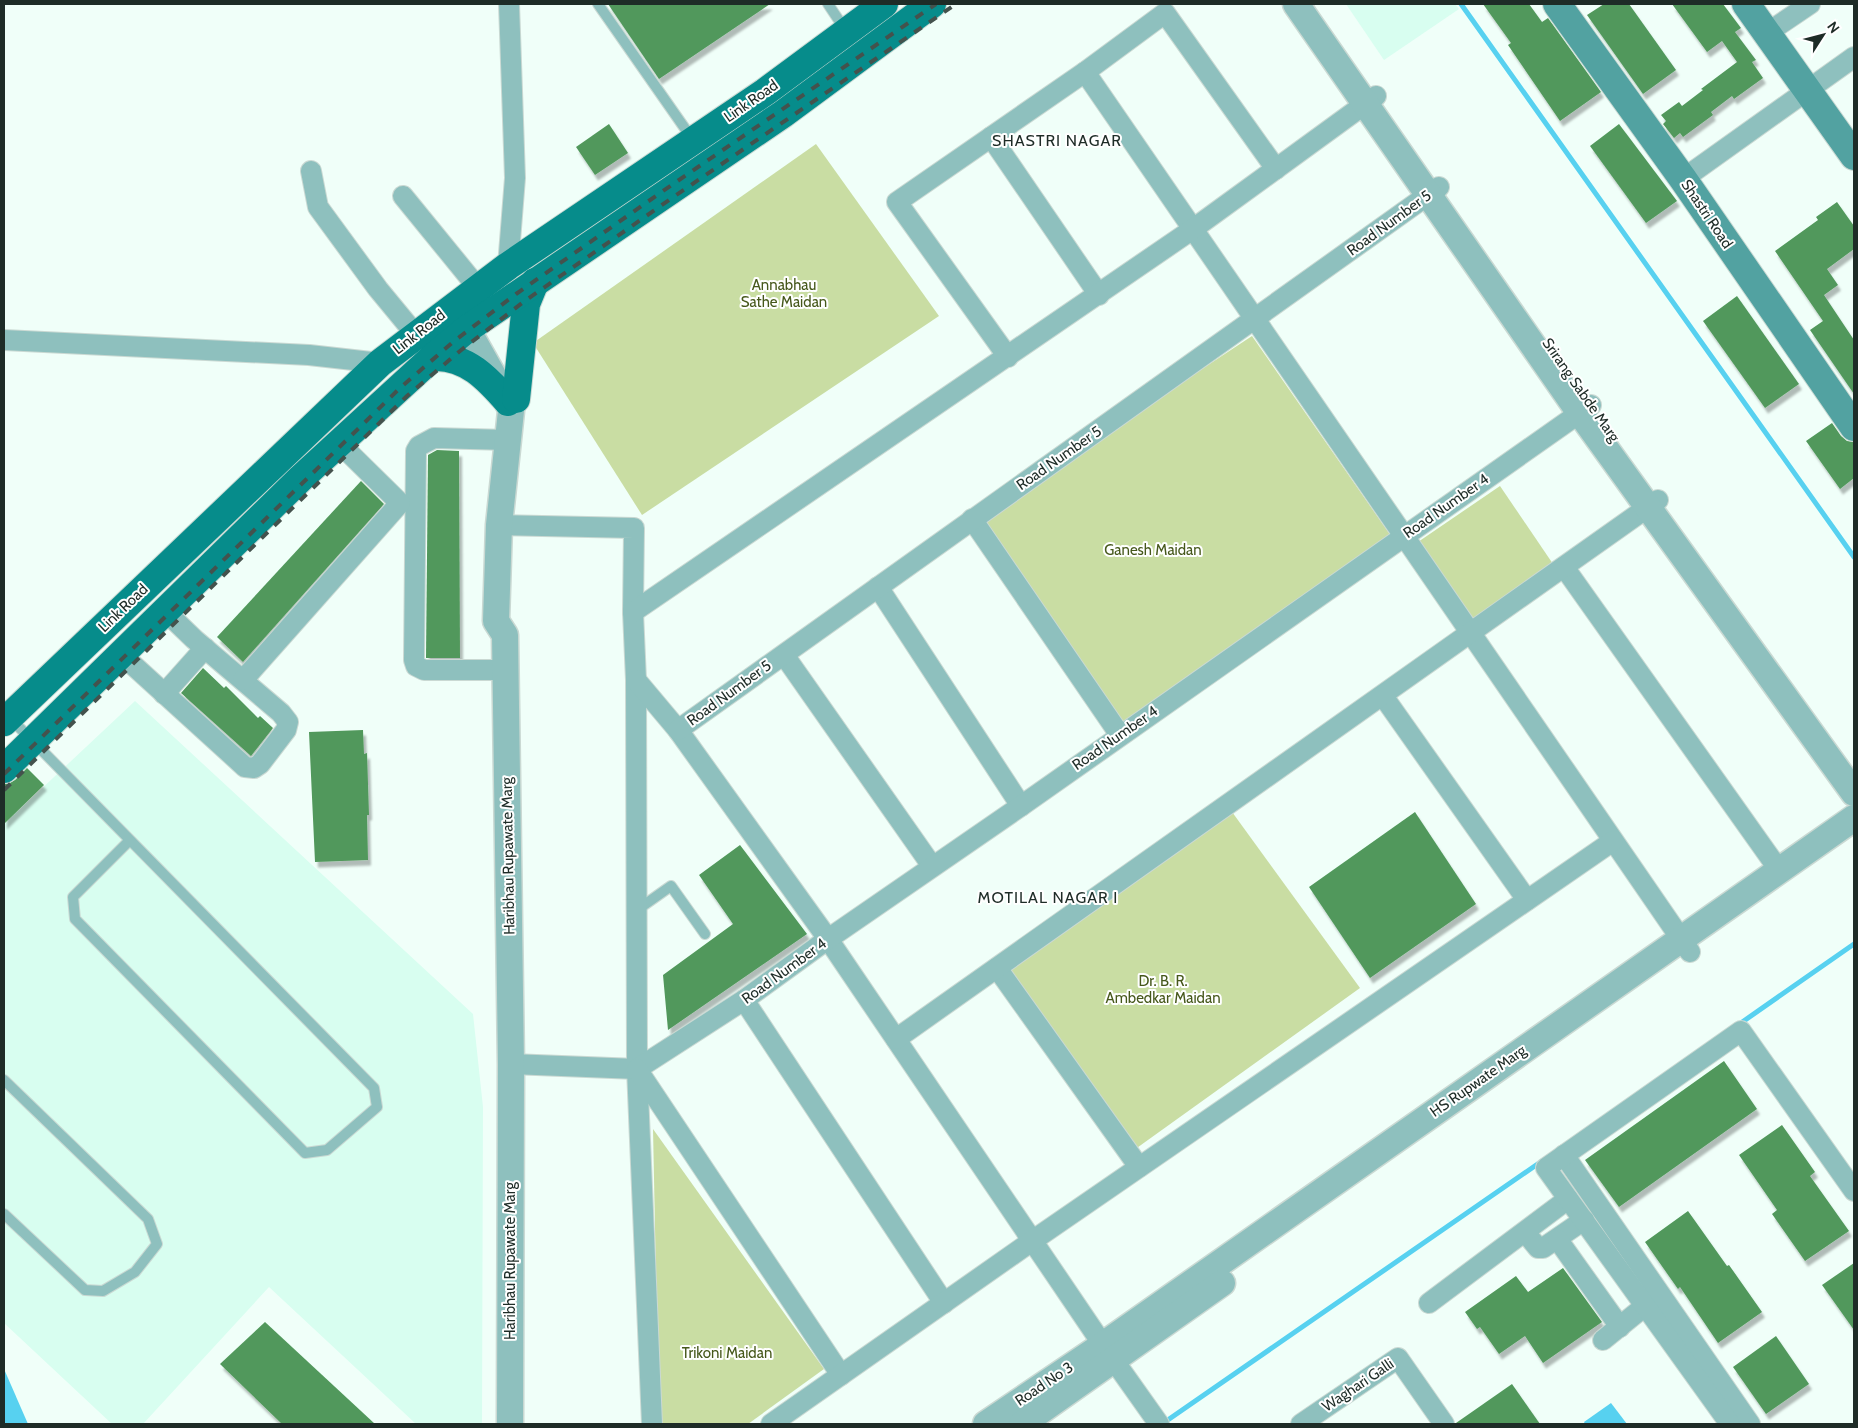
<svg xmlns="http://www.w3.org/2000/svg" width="1858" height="1428" font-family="Cabin,sans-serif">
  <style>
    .built { fill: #d8fef0 }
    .green { fill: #c9dda3 }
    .water { fill: #57d1f0 }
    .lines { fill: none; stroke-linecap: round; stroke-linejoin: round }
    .stream { stroke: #57d1f0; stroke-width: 5 }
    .building { fill: #51985b; filter: url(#shadow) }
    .service-casing { stroke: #cad9d3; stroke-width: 12 }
    .minor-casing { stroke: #cad9d3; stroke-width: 22 }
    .tertiary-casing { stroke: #cad9d3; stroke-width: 29 }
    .secondary-casing { stroke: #cad9d3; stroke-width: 30 }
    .primary-casing { stroke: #cad9d3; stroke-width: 30 }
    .service { stroke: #8ec0be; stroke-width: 10 }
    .minor { stroke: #8ec0be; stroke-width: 20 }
    .tertiary { stroke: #8ec0be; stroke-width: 26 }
    .secondary { stroke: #52a2a1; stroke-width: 28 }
    .primary { stroke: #068c8b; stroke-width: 28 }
    .rail { stroke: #44524d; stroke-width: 4; stroke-dasharray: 9 9; stroke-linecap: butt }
    .labels { text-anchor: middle; stroke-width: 4; stroke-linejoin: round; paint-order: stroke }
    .street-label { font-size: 15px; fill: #1e2c27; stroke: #fff }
    .park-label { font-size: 15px; fill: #46581b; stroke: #fff }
    .neighbourhood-label { font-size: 16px; letter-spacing: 1px; fill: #1e2c27; stroke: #fff }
  </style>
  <defs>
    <filter id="shadow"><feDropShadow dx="3" dy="5.5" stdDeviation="1" flood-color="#0004"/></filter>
  </defs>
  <rect width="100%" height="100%" fill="#f0fff9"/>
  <g class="built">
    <polygon points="1346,4 1455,4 1459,9 1384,60"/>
    <polygon points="135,701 473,1014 483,1107 482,1424 416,1424 269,1287 143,1424 112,1424 4,1323 4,824"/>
  </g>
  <g class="green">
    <polygon points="816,144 939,316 642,515 533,343"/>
    <polygon points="1252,336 1391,536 1123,722 973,520"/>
    <polygon points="1500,486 1553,564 1471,620 1418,542"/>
    <polygon points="1227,805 1360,988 1134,1150 1002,965"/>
    <polygon points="653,1129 824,1369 748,1424 659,1424"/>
  </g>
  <g class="water">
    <polygon points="4,1369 28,1424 4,1424"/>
    <polygon points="1611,1403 1627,1424 1585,1424 1584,1422"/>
  </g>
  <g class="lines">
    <g class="stream">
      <polyline points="1461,4 1854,557"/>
      <polyline points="1738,1025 1854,944"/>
      <polyline points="1162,1424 1542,1161"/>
    </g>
  </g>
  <g class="building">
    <polygon points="608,4 770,4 659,79"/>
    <polygon points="1483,4 1529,4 1542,22 1548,18 1601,92 1560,121 1508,45 1511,43"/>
    <polygon points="1604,4 1629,4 1676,70 1643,94 1587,15"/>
    <polygon points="1672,4 1723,4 1741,28 1735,32 1756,60 1752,62 1763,78 1734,99 1732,96 1711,112 1713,115 1683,137 1680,133 1674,138 1663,124 1666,121 1661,115 1679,102 1682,106 1703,90 1701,89 1737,62 1722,41 1707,52"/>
    <polygon points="609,124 628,153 595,175 576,147"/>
    <polygon points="1619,124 1677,201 1646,223 1590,146"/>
    <polygon points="1837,202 1854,226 1854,249 1827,269 1838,285 1824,295 1854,340 1854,394 1810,330 1823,321 1775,251 1818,220 1816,217"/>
    <polygon points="1737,296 1799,384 1765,408 1703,321"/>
    <polygon points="1832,423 1841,436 1847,441 1854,442 1854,478 1840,489 1806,441"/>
    <polygon points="437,450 459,451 460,658 426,658 428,455"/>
    <polygon points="361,481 384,504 243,662 217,637"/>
    <polygon points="203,668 224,688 226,686 258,718 260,716 273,728 251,756 181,693"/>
    <polygon points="363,730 364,754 367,753 369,815 367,815 368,860 315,862 309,732"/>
    <polygon points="27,768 44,785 4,824 4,784 8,784 15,780"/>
    <polygon points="1415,812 1476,904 1370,978 1309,887"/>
    <polygon points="740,845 807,934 668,1030 663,975 733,924 699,875"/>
    <polygon points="1724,1061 1757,1109 1619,1207 1585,1160"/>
    <polygon points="1782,1125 1815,1172 1810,1176 1849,1231 1805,1261 1772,1214 1777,1210 1739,1155"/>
    <polygon points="1688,1211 1727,1266 1729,1265 1762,1312 1718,1343 1680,1287 1678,1289 1645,1242"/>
    <polygon points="1854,1263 1854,1330 1822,1285"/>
    <polygon points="1563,1268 1602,1322 1543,1363 1525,1336 1499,1354 1480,1327 1477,1329 1465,1312 1516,1276 1528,1292"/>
    <polygon points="265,1322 375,1424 282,1424 220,1364"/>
    <polygon points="1776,1336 1809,1384 1766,1414 1733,1367"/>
    <polygon points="1512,1384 1540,1424 1456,1424 1456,1423"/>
  </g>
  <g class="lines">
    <g class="service-casing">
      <g id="service">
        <polyline points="598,4 693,140"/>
        <polyline points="828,4 846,31"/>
        <polyline points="11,719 374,1088 377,1107 327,1150 305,1153 75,919 73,897 130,840"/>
        <polyline points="637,910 671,886 705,934"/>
        <polyline points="4,1080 148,1219 157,1244 135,1272 103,1291 85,1290 4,1214"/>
      </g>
    </g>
    <g class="minor-casing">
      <g id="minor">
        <polyline points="1767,33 1810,4"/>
        <polyline points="1085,72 1690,952"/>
        <polyline points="991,137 1099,295"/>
        <polyline points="311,171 318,207 378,289 416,335"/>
        <polyline points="1683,179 1854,57"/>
        <polyline points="403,196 478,288"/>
        <polyline points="508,266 515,178 509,4"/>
        <polyline points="4,340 309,355 380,363"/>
        <polyline points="1008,357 897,202 1085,72 1165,13 1276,169"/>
        <polyline points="972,519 1120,735"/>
        <polyline points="499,525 634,528 633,612 636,680 637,1069 652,1424"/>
        <polyline points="1564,567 1779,870"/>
        <polyline points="878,587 1021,806"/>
        <polyline points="633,612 1193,229 1376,96"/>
        <polyline points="122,655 245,767 254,768 260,764 286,730 288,722 281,713 194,639 166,612"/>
        <polyline points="784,655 932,866"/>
        <polyline points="505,670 424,670 416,666 414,660 416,451 419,446 434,438 507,440"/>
        <polyline points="243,680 400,503 339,443"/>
        <polyline points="636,680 678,730 828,939 1103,1345 1159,1424"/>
        <polyline points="164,694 205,648"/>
        <polyline points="1383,696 1527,900"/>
        <polyline points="678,730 1439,187"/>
        <polyline points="997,968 1139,1167"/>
        <polyline points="744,1000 944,1303"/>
        <polyline points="896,1039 1658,500"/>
        <polyline points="511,1064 637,1069"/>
        <polyline points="637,1069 744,1000 828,939 1021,806 1591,405"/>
        <polyline points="637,1069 841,1375"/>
        <polyline points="1564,1155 1750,1424"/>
        <polyline points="1525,1232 1538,1248 1543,1248 1584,1220"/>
        <polyline points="1558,1240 1620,1327"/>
        <polyline points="1429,1303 1568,1199"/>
        <polyline points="1603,1340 1645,1306"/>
        <polyline points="771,1424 1032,1241 1613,841"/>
        <polyline points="1301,1424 1398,1358 1444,1424"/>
        <polyline points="1730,1424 1546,1168 1741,1031 1854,1191"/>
      </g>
    </g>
    <g class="tertiary-casing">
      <g id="tertiary">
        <polyline points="1296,4 1580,413 1854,793"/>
        <polyline points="455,311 467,329 508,402 511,411 499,525 496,621 505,635 511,1064 510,1424"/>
        <polyline points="986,1424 1103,1345 1854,818"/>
        <polyline points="1022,1424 1222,1283"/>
      </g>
    </g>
    <g class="secondary-casing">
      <g id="secondary">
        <polyline points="1557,4 1683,179 1854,427"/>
        <polyline points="1746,4 1854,156"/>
      </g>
    </g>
    <g class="primary-casing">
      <g id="primary">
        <path d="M 433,357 C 466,355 488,379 508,402"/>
        <polyline points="516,399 526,304 535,282"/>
        <polyline points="4,722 380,363 508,266 765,92 884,4"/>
        <polyline points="4,769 301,478 433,357 467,329 783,114 932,4"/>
      </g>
    </g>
    <use href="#service" class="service"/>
    <use href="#minor" class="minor"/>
    <use href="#tertiary" class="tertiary"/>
    <use href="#secondary" class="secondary"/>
    <use href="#primary" class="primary"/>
    <g class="rail">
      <polyline points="4,774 400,388 453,342 516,294 663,191 936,4"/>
      <polyline points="4,790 407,396 460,351 522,303 669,200 956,4"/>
    </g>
  </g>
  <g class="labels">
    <g class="street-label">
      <text transform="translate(751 101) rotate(-35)" y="5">Link Road</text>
      <text transform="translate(1707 214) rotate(56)" y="5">Shastri Road</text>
      <text transform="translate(1389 223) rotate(-36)" y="5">Road Number 5</text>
      <text transform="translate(419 332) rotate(-38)" y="5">Link Road</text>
      <text transform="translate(1581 390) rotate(55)" y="5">Srirang Sabde Marg</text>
      <text transform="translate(1059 458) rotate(-35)" y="5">Road Number 5</text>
      <text transform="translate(1446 506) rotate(-35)" y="5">Road Number 4</text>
      <text transform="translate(123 608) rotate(-44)" y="5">Link Road</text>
      <text transform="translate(729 693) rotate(-36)" y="5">Road Number 5</text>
      <text transform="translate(1115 738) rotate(-35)" y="5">Road Number 4</text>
      <text transform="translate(508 856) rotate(-91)" y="5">Haribhau Rupawate Marg</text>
      <text transform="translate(784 971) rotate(-36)" y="5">Road Number 4</text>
      <text transform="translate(1478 1081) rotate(-35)" y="5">HS Rupwate Marg</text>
      <text transform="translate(510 1261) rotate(-90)" y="5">Haribhau Rupawate Marg</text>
      <text transform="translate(1044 1384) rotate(-34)" y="5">Road No 3</text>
      <text transform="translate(1358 1385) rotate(-34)" y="5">Waghari Galli</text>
    </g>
    <g class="park-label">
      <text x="784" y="290">Annabhau<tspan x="784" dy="17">Sathe Maidan</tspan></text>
      <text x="1153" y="555">Ganesh Maidan</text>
      <text x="1163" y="986">Dr. B. R.<tspan x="1163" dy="17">Ambedkar Maidan</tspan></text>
      <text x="727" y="1358">Trikoni Maidan</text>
    </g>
    <g class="neighbourhood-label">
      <text x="1057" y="146">SHASTRI NAGAR</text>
      <text x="1048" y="903">MOTILAL NAGAR I</text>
    </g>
  </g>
  <rect width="1858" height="1428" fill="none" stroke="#1e2c27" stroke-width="10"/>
  <g transform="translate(1823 35) rotate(54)" stroke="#ffffff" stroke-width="4" paint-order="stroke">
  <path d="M0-4L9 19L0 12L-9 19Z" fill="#1e2c27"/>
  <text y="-8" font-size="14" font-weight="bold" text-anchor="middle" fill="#1e2c27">N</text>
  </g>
</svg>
